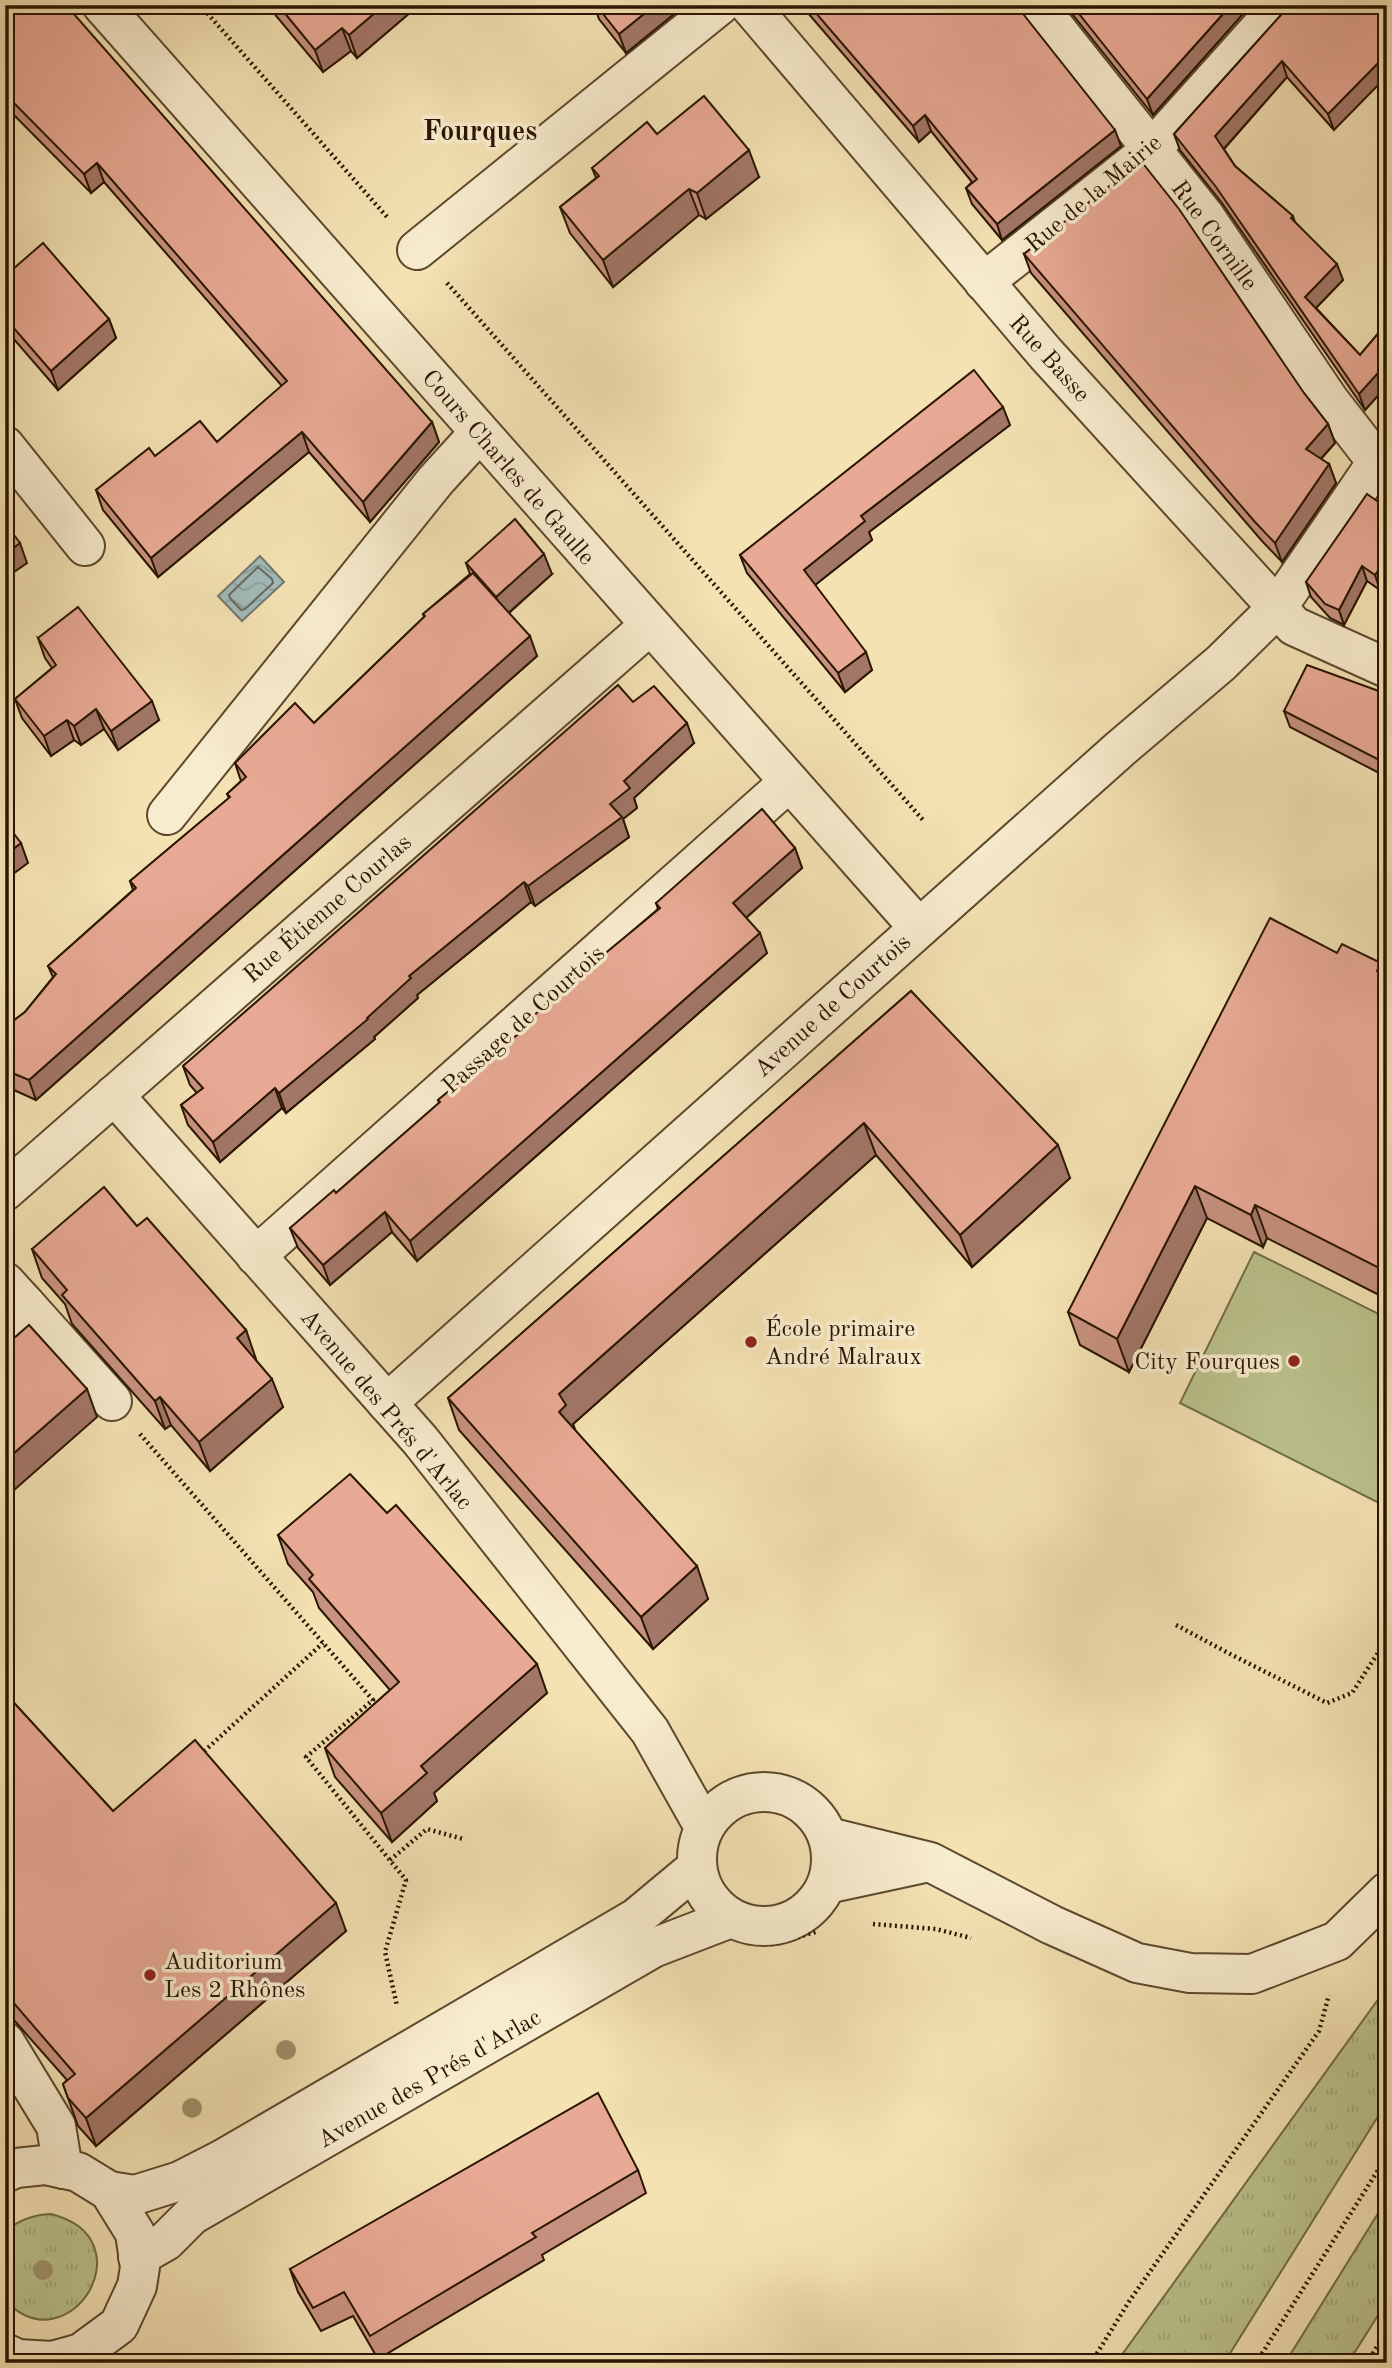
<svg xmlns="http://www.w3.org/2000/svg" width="1392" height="2368" font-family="'Old Standard TT',serif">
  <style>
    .grass { fill: url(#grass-tufts); stroke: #726c47; stroke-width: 2 }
    .pitch { fill: #bbc38d; stroke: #726c47; stroke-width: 2 }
    .water { fill: url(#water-waves); stroke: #72786f; stroke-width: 2 }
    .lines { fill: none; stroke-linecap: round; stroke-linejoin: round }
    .shore { stroke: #66685d; stroke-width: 2 }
    .minor-casing { stroke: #5c482e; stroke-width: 42 }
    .path { stroke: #291501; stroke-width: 4.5; stroke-dasharray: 2 3.5; stroke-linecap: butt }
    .minor { stroke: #f8ecce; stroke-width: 38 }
    .tree { fill: #a0936c }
    .wall { fill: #c89280; stroke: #291501; stroke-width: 2 }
    .shaded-wall { fill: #a37768; stroke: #291501; stroke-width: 2 }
    .building { fill: #e9aa95; stroke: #291501; stroke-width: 2 }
    .poi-dot { fill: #8f2418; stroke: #f8ecce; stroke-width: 2.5 }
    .labels { text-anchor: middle; stroke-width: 7; stroke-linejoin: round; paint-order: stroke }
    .street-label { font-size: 24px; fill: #291501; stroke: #f8ecce }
    .poi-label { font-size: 24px; fill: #291501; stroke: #f8ecce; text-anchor: start }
    .quarter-label { font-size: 28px; font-weight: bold; fill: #291501; stroke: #f8ecce }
  </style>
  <defs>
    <pattern id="grass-tufts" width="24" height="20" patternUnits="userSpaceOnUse" patternTransform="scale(1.75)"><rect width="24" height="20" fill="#bbc38d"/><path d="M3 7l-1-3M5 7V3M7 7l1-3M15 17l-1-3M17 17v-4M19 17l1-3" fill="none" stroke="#a1a778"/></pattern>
    <pattern id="water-waves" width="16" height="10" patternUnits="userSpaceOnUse" patternTransform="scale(1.75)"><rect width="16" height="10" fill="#a2bab9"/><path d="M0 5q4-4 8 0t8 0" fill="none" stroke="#8c9f9d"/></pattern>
  </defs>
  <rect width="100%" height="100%" fill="#f4e2b3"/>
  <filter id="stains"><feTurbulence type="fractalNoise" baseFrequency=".00286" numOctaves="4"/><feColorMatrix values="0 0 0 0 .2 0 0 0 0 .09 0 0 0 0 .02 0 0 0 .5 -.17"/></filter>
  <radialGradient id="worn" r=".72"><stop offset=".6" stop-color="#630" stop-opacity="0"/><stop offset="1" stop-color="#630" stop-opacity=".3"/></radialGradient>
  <g class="grass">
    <polygon points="1387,1987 1387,2102 1224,2363 1116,2363"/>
    <polygon points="1387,2199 1387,2301 1348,2363 1285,2363"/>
    <path d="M 51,2214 C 150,2239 68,2368 5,2300 L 5,2231 C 20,2220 32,2215 51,2214 Z"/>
  </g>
  <polygon class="pitch" points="1254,1252 1387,1318 1387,1485 1377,1502 1180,1403"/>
  <polygon class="water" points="260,556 284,582 242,621 218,596"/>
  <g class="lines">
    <polygon class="shore" points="258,567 272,579 273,583 245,609 241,610 230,598 229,595"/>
    <g class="minor-casing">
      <g id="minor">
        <polyline points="102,5 919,928"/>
        <polyline points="749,5 1046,354 1294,626 1387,668"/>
        <polyline points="1037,5 1204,215 1329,400 1377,462 1387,469"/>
        <polyline points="417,250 720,5"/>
        <polyline points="984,282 1151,150 1281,5"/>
        <polyline points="5,446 85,546"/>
        <polyline points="167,815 436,480 479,433"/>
        <polyline points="114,1095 420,1440 650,1731 704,1827"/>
        <polyline points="5,1191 649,626"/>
        <polyline points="256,1256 789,782"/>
        <polyline points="5,1282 26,1305 5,1323"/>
        <polyline points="26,1305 112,1401"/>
        <polyline points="387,1403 1120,749 1221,663 1277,608 1377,462"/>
        <circle cx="764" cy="1859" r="67"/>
        <polyline points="828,1837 930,1862 1052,1925 1137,1963 1190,1973 1252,1974 1337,1941 1387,1892"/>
        <polyline points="827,1884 920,1864"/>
        <polyline points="5,2042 56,2126 63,2169"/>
        <polyline points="5,2173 16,2168 45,2165 78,2172 109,2191 135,2233 140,2267 137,2286 119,2325 81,2353 52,2361 18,2359 5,2353"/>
        <polyline points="109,2191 135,2195 180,2181 223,2159 636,1918 696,1868"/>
        <polyline points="138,2257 166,2241 192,2215 653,1948 731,1918"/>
      </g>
    </g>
    <g class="path">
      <polyline points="200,5 387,217"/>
      <polyline points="447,283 923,820"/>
      <polyline points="140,1434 373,1700 306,1757 406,1880 385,1952 397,2006"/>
      <polyline points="1176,1625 1232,1655 1327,1703 1352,1693 1387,1639"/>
      <polyline points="200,1755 323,1643"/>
      <polyline points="390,1860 427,1829 463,1839"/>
      <polyline points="873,1924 936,1929 971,1938"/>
      <polyline points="771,1944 816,1932"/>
      <polyline points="1091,2363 1130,2300 1319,2031 1329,1995"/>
      <polyline points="1256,2363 1387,2156"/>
      <polyline points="1367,2363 1387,2330"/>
    </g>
    <use href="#minor" class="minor"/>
  </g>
  <g class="tree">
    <circle cx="286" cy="2050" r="10"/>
    <circle cx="192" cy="2108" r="10"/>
    <circle cx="43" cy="2270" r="10"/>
  </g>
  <g class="wall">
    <polygon points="5,5 432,422 439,442 370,522 309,452 158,577 103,510 96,490 155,456 217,442 282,386 104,182 91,193 10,111 8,113 5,111"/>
    <polygon points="267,5 419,5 357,58 351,51 323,72"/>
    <polygon points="594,5 683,5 684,6 626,53 599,19"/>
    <polygon points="801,5 1016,5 1121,146 1002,240 972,204 966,188 972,182 931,131 919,142"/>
    <polygon points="1065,5 1251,5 1153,115"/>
    <polygon points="1290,5 1334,130 1287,77 1224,149 1235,166 1293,216 1295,222 1343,280 1316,308 1360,355 1387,323 1387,395 1383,390 1365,410 1222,203 1180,150 1174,134"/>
    <polygon points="657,134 759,177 706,219 699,215 613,287 570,233 560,207 596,178 592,168"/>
    <polygon points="1024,254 1304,393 1328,424 1335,443 1321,459 1329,464 1336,483 1282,562 1262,541 1031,273"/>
    <polygon points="5,276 109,319 116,338 58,390 5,329"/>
    <polygon points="1010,425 869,532 872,540 815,585 872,670 845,692 747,573 740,555"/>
    <polygon points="1387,508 1387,580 1380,590 1367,581 1344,625 1330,618 1311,597 1306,582"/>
    <polygon points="466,563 552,574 509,613 537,656 36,1100 5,1086 5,1027 25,1012 53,977 48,966 133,890 130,881 229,798 227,794 241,781 235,763 314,723 424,617 423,614 470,574"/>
    <polygon points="38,638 159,720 118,750 104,729 81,745 74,740 51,756 22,718 15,699 52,668 45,658"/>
    <polygon points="1387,694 1387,777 1290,727 1284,711"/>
    <polygon points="633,702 694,743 634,798 637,808 623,819 629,837 535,906 531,902 417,995 418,998 374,1037 375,1039 286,1113 282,1108 220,1162 188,1125 181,1105 197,1093 190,1085 183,1066"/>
    <polygon points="795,848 802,868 746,918 767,953 417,1261 392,1232 330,1285 298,1248 290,1228 336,1193 439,1103 438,1100 527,1027 526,1023 658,909 656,903"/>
    <polygon points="1337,953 1381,963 1387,976 1387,1299 1267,1238 1263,1247 1207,1218 1129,1372 1080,1345 1068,1312"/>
    <polygon points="911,991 1070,1178 972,1267 876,1155 573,1424 575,1430 708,1599 653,1649 459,1430 448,1398"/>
    <polygon points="137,1226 246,1330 255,1359 283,1407 210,1471 171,1425 165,1429 72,1324 65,1304 42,1278 32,1249"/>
    <polygon points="387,1513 547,1693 434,1793 437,1801 392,1842 335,1777 325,1748 390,1690 319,1608 313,1592 288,1564 278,1535"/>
    <polygon points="5,1693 113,1811 346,1931 96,2146 78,2126 63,2084 67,2080 5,2010"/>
    <polygon points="638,2170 646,2193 542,2255 544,2260 378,2359 353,2316 321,2331 298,2292 290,2269"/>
  </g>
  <g class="shaded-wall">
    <polygon points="228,5 240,5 231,12"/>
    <polygon points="384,5 419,5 357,58 349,35"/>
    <polygon points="655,5 683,5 684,6 626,53 619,34"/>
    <polygon points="1231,5 1251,5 1153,115 1147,99"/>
    <polygon points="342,28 351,51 323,72 315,50"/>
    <polygon points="1387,54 1387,76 1334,130 1328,114"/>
    <polygon points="1282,61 1287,77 1221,152 1215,136"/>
    <polygon points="5,99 10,111 8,113 5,107"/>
    <polygon points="925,115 931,131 919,142 913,126"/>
    <polygon points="1115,130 1121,146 1002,240 997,224"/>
    <polygon points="749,150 759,177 706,219 697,193"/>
    <polygon points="97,163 104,182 91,193 84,174"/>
    <polygon points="689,189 699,215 613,287 603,260"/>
    <polygon points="1337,264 1343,280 1311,313 1305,297"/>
    <polygon points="109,319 116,338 58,390 51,371"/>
    <polygon points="1377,374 1383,390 1365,410 1359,394"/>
    <polygon points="1003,407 1010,425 869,532 872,540 810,589 804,570 861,516"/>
    <polygon points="432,422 439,442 370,522 363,502"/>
    <polygon points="1328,424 1335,443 1313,467 1306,449"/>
    <polygon points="302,432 309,452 158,577 151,558"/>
    <polygon points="1329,464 1336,483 1282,562 1275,543"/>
    <polygon points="20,543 27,563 5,578 5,554"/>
    <polygon points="544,554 552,574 504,617 496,597"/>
    <polygon points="1387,558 1387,580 1380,590 1375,575"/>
    <polygon points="1362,566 1367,581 1344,625 1339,610"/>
    <polygon points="530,636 537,656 36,1100 29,1080"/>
    <polygon points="866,652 872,670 845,692 838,673"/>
    <polygon points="152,701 159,720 118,750 111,731"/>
    <polygon points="96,709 104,729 81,745 74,726"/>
    <polygon points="67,720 74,740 51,756 44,736"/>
    <polygon points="687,723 694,743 634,798 637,808 623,819 629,837 535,906 528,886 610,804 624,781"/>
    <polygon points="21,843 28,863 5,880 5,855"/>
    <polygon points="795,848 802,868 740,923 733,903"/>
    <polygon points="524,882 531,902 417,995 418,998 374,1037 375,1039 286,1113 279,1093 367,1018 409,976"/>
    <polygon points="760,933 767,953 417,1261 410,1241"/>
    <polygon points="1381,963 1387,978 1377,971"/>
    <polygon points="275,1088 282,1108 220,1162 213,1142"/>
    <polygon points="864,1123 876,1155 573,1424 578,1437 559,1412 559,1394"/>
    <polygon points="1058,1145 1070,1178 972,1267 960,1235"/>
    <polygon points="1195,1186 1207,1218 1129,1372 1117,1339"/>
    <polygon points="1255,1205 1267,1238 1263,1247 1251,1215"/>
    <polygon points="385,1212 392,1232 330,1285 323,1265"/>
    <polygon points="246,1330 256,1359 248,1367 237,1338"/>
    <polygon points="272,1379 283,1407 210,1471 199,1442"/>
    <polygon points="87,1389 97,1417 5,1498 5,1461"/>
    <polygon points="160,1397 171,1425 165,1429 155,1401"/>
    <polygon points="697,1566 708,1599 653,1649 641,1617"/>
    <polygon points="537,1664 547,1693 434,1793 437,1801 392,1842 381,1813 421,1766"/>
    <polygon points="336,1903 346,1931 96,2146 86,2118"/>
  </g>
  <g class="building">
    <polygon points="5,5 66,5 432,422 363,502 302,432 151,558 96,490 149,448 155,456 200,421 217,442 287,381 97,163 84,174 5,94"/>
    <polygon points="278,5 384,5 349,35 342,28 315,50"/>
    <polygon points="596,5 655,5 619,34"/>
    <polygon points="809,5 1016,5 1115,130 997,224 966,188 977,179 925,115 913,126"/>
    <polygon points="1072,5 1231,5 1147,99"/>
    <polygon points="1290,5 1387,5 1387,54 1328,114 1282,61 1215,136 1235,166 1293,216 1291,218 1337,264 1305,297 1360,355 1387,323 1387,385 1377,374 1359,394 1216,187 1174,134"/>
    <polygon points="704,96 749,150 697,193 689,189 603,260 560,207 599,176 592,168 647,122 657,134"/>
    <polygon points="1141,161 1179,209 1304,393 1328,424 1306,449 1329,464 1275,543 1255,522 1024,254"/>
    <polygon points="43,243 109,319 51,371 5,318 5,276"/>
    <polygon points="974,370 1003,407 861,516 865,521 804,570 866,652 838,673 740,555"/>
    <polygon points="1367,494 1387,508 1387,558 1375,575 1362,566 1339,610 1325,604 1306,582"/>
    <polygon points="515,519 544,554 496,597 466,563"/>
    <polygon points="5,523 20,543 5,554"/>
    <polygon points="473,573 530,636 29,1080 5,1070 5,1027 25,1012 56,974 48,966 136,888 130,881 230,797 227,794 246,777 235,763 295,703 314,723 425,616 423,614"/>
    <polygon points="78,607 152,701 111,731 96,709 74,726 67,720 44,736 15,699 56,665 38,638"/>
    <polygon points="1307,665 1387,694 1387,764 1284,711"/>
    <polygon points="618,685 633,702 654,686 687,723 624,781 630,788 610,804 622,817 528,886 524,882 409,976 411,978 367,1018 368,1019 279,1093 275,1088 213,1142 181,1105 203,1088 183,1066"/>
    <polygon points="762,809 795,848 733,903 760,933 410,1241 385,1212 323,1265 290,1228 334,1190 336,1193 440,1102 438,1100 528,1026 526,1023 562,989 660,908 656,903"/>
    <polygon points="5,822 21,843 5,855"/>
    <polygon points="1270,918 1337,953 1342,944 1381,963 1377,971 1387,976 1387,1272 1255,1205 1251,1215 1195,1186 1117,1339 1068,1312"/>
    <polygon points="911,991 1058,1145 960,1235 864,1123 559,1394 566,1405 559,1412 697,1566 641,1617 448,1398"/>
    <polygon points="104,1187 137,1226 147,1218 246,1330 237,1338 272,1379 199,1442 160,1397 155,1401 62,1295 67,1290 32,1249"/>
    <polygon points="29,1325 87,1389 5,1461 5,1346"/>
    <polygon points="350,1474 387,1513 396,1505 537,1664 421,1766 427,1773 381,1813 325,1748 399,1682 309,1579 313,1575 278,1535"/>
    <polygon points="5,1693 113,1811 195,1740 336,1903 86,2118 68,2098 63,2084 75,2074 5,1993"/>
    <polygon points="598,2093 638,2170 532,2233 536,2237 370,2336 344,2292 313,2308 290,2269"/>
  </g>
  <g class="poi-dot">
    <circle cx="751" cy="1342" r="7"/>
    <circle cx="1294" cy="1361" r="7"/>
    <circle cx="150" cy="1975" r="7"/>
  </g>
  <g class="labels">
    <g class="street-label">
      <text transform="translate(1093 193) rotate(-40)" y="8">Rue de la Mairie</text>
      <text transform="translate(1215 235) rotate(54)" y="8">Rue Cornille</text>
      <text transform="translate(1050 358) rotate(48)" y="8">Rue Basse</text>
      <text transform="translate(509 467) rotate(49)" y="8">Cours Charles de Gaulle</text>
      <text transform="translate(327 908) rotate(-41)" y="8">Rue Étienne Courlas</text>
      <text transform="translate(832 1005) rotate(-42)" y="8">Avenue de Courtois</text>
      <text transform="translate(523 1019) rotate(-42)" y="8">Passage de Courtois</text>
      <text transform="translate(387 1409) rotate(50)" y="8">Avenue des Prés d'Arlac</text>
      <text transform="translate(429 2078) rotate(-30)" y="8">Avenue des Prés d'Arlac</text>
    </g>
    <g class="poi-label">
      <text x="765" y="1336">École primaire<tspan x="765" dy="28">André Malraux</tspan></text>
      <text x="1280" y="1369" text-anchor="end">City Fourques</text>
      <text x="164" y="1969">Auditorium<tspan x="164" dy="28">Les 2 Rhônes</tspan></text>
    </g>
    <g class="quarter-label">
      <text x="480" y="140">Fourques</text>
    </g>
  </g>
  <rect width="1392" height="2368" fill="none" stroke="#f4e2b3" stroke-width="28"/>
  <rect x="7" y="7" width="1378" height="2354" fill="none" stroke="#291501" stroke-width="3.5"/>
  <rect x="14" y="14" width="1364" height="2340" fill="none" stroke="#291501" stroke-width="2"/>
  <rect width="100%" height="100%" filter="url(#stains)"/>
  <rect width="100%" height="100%" fill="url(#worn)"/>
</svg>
